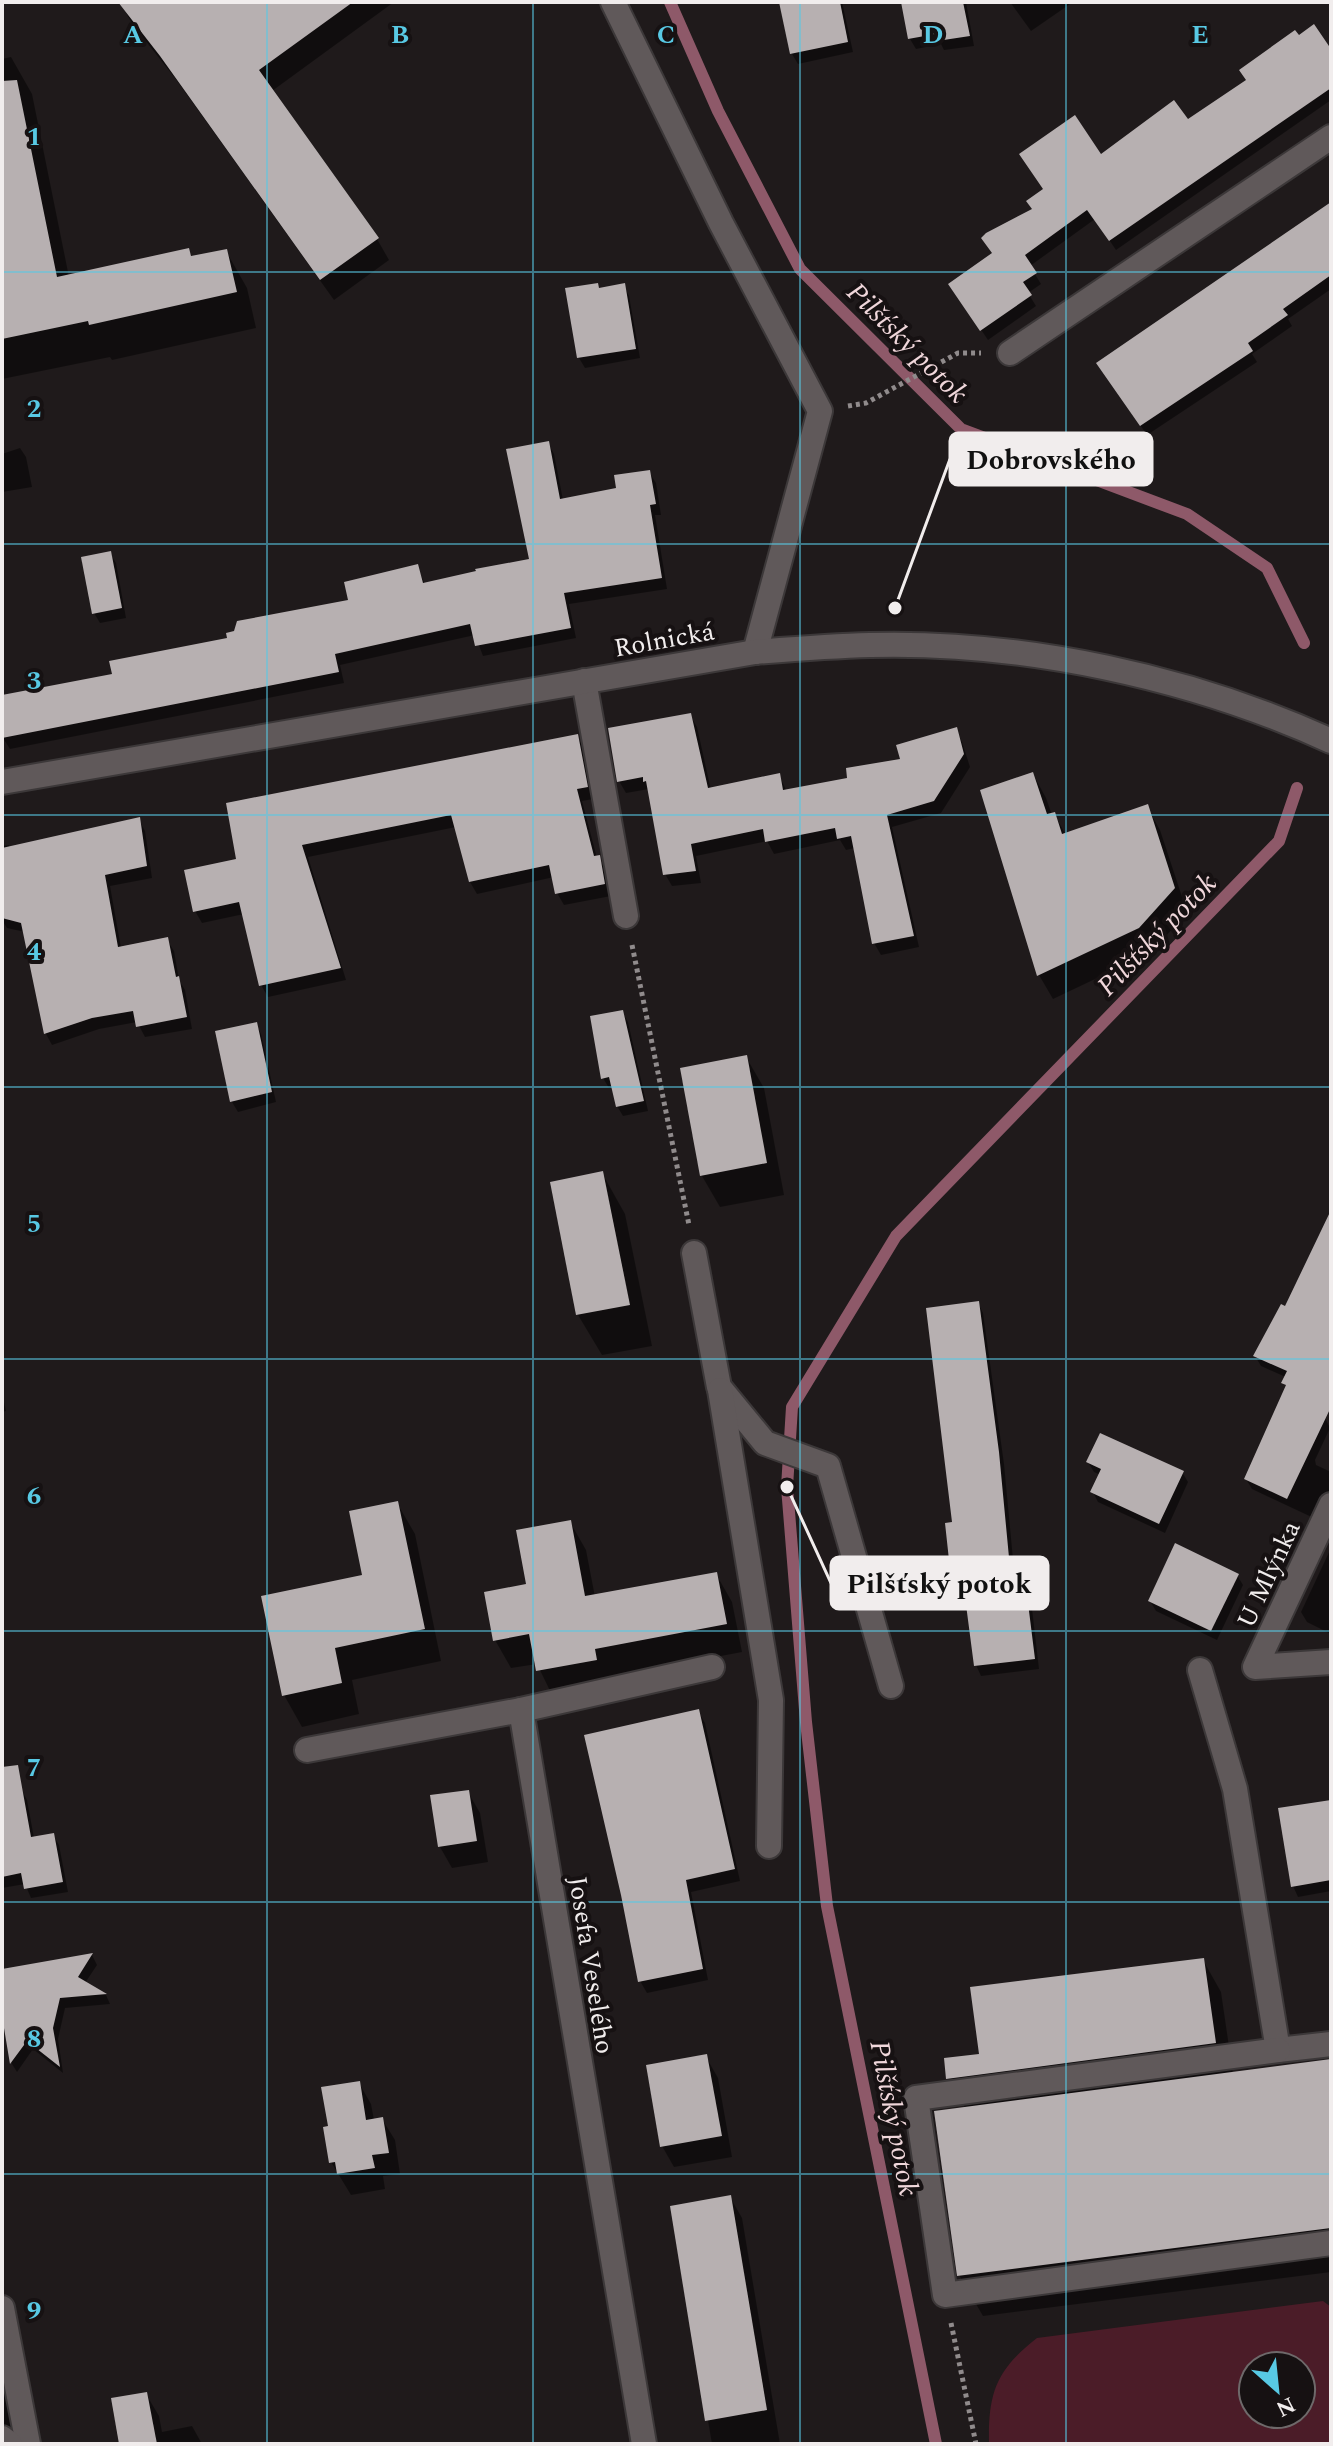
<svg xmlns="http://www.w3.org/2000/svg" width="1333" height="2446" font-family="Spectral,serif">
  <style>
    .green { fill: #4b1c28; fill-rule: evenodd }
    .shadow { fill: #0007 }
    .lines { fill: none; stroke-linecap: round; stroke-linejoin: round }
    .stream { stroke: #8e5969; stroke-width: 12 }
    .building { fill: #b7b0b1 }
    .minor-casing { stroke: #3c3839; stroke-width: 28 }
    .path { stroke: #908b8c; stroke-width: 5; stroke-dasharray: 4 4; stroke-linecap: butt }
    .minor { stroke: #60595a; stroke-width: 24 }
    .grid { fill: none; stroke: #58c9e4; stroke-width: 2; stroke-opacity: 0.55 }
    .labels { text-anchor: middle; stroke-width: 8; stroke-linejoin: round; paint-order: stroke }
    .street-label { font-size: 26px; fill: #f1eded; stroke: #161112 }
    .water-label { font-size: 28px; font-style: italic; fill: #f0d7db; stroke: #161112 }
    .grid-label { font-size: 26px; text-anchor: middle; font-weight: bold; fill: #58c9e4; stroke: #161112; stroke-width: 8; stroke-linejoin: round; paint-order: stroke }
    .leader { fill: none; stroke: #f1eded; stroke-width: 3 }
    .callout-dot { fill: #f1eded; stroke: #161112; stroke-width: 3 }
    .callout { fill: #f1eded; stroke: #f1eded; stroke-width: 3 }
    .callout-label { font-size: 28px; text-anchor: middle; font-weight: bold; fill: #111 }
  </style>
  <rect width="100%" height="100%" fill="#1f1a1b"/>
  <path class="green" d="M 1323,2301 L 1331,2307 L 1331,2444 L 989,2444 C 988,2393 996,2370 1037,2338 ZM 1253,2366 L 1301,2366 L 1301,2414 L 1253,2414 Z"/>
  <g class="shadow">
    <polygon points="123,2 394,2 272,91 377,239 389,260 334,300 175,78 133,25 121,4"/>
    <polygon points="781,2 842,2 853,52 798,64 792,54"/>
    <polygon points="903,2 966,2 974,46 944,50 941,44 916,49 910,39"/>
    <polygon points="1010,2 1073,2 1031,31"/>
    <polygon points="1298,38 1331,52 1331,100 1116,250 1095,219 1030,266 1041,284 1028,293 1036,306 988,340 957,294 1033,211 1101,157 1187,122 1248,81"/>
    <polygon points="11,57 32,94 69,277 188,250 193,258 226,251 247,288 256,328 112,360 110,357 2,379 2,59"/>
    <polygon points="1331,205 1331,289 1288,319 1292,326 1252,354 1257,362 1147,435 1105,374"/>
    <polygon points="597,285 600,290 624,286 629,296 640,358 585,368 579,358"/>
    <polygon points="548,443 554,454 563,500 618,490 649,472 656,483 661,515 655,515 667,589 569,604 576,638 483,656 475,635 340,665 344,683 10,749 3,738 2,697 115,676 350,602 417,567 425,584 531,561"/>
    <polygon points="20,448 26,457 32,487 2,492 2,454"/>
    <polygon points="110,553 116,563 126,618 100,623 94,613"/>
    <polygon points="690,715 697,727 711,790 779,775 787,792 850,780 902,760 956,730 962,742 970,767 941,813 892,827 919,947 881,955 874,943 855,848 846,850 840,840 774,854 767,841 696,856 701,883 672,886 665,874 649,789 626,793 619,781"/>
    <polygon points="577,736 584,748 593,799 582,801 597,858 606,869 611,896 564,905 557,893 554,877 477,894 470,882 456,827 308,857 346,980 268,997 261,985 244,914 202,923 195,911 239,860"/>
    <polygon points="1033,774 1046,798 1052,815 1054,814 1066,835 1147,807 1160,830 1187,912 1152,952 1053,999 1039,975 982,792"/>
    <polygon points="139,820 145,831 152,878 110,886 121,948 167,940 174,951 179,980 185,990 192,1029 145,1037 137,1022 99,1029 52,1045 46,1034 25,932 7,928 2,920 2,846 9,845 10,848"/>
    <polygon points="622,1012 628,1022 648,1111 623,1116 617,1106 614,1087 609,1088 603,1078"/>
    <polygon points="256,1024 261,1034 276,1102 238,1112 232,1102 217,1033"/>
    <polygon points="746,1057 764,1088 784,1195 720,1207 702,1176 682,1069"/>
    <polygon points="602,1173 625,1214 652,1346 602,1355 578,1315 552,1183"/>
    <polygon points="1331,1215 1331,1366 1317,1391 1261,1366 1255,1356 1286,1308"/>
    <polygon points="978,1303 983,1313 1004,1464 1016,1591 1025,1590 1031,1600 1039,1669 981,1676 976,1665 968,1606 962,1596 959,1569 956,1570 951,1560"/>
    <polygon points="2,1394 6,1411 2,1412"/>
    <polygon points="1325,1418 1330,1428 1315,1460 1316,1465 1331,1472 1331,1503 1318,1520 1252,1489 1246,1479"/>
    <polygon points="1088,1462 1182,1472 1188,1482 1165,1533 1098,1502 1093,1492 1101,1475 1094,1472"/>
    <polygon points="397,1503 415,1534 441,1661 352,1680 359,1714 302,1727 284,1695 364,1576"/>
    <polygon points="570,1522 586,1550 595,1597 716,1574 732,1602 742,1652 610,1677 612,1688 554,1699 537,1664 511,1668 495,1640"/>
    <polygon points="1331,1548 1331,1634 1307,1622 1301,1612"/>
    <polygon points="1237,1575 1243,1585 1217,1640 1156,1611 1150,1601"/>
    <polygon points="698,1711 705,1723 740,1881 691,1892 708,1980 647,1993 640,1981"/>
    <polygon points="21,1789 27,1800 34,1838 53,1835 59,1845 68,1892 31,1898 25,1884 2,1888 2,1793"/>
    <polygon points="468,1792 480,1813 488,1862 452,1868 440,1847 432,1797"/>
    <polygon points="1331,1802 1331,1891 1298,1897 1293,1886"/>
    <polygon points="92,1955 97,1965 85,1983 106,1995 110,2004 65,2008 58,2039 63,2073 33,2049 17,2072 12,2064 2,2004 2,1971"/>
    <polygon points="1203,1960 1221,1992 1233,2074 1331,2066 1331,2272 983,2316 959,2275 966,2109 948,2078 981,2055"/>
    <polygon points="706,2057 718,2078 732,2157 674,2167 662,2146"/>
    <polygon points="359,2083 371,2104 374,2120 382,2119 395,2140 400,2174 383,2176 385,2189 351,2195 331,2162"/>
    <polygon points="730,2197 742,2218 780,2444 712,2444 672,2208"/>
    <polygon points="2,2347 19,2436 2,2440"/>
    <polygon points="146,2394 159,2416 162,2432 192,2426 202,2444 121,2444"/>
  </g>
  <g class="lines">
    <g class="stream">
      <polyline points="670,2 718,111 800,269 961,429 1187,514 1267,568 1304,643"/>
      <polyline points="936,2444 827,1906 806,1722 787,1487 792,1407 896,1236 1279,841 1297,788"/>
    </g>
  </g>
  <g class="building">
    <polygon points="118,2 353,2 259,70 379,238 320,280 160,56"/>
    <polygon points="779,2 840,2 848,42 790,54"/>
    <polygon points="901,2 963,2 970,36 937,41 936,34 908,39"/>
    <polygon points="1314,24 1331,49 1331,88 1109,241 1087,210 1025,255 1037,273 1023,282 1032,295 980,331 948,284 992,253 981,238 986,233 1032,209 1026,201 1043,189 1019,154 1075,115 1101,154 1174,100 1188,119 1246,80 1239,70 1295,30 1299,35"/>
    <polygon points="17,80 57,277 189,248 191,256 227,249 237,292 89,325 88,321 2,339 2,81"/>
    <polygon points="1331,202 1331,275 1283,309 1288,315 1248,343 1253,351 1140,426 1096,363"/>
    <polygon points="598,283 599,288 625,283 636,349 577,358 565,288"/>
    <polygon points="549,441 560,499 616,488 614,475 650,470 656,504 650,505 662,578 564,593 571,628 475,646 470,624 335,654 339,672 2,738 2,695 112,674 109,661 227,638 226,633 234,631 237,621 348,600 344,582 418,564 423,583 476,571 475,569 529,559 506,449"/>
    <polygon points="111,551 122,608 92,614 81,557"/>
    <polygon points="691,713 708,788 780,773 783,790 847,778 846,768 900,759 896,745 957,727 964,754 934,801 887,815 914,936 872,944 851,836 837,839 835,828 765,842 763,829 691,844 696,871 663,875 646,781 643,782 643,777 617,782 608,728"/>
    <polygon points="578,734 588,787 577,789 594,856 600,855 605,884 555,894 549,865 469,882 451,815 302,845 341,968 259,986 239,902 193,912 184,870 236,859 226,803"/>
    <polygon points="1033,772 1047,814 1055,812 1062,834 1148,804 1175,888 1139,928 1037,976 980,790"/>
    <polygon points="140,817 147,866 105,875 118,947 168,937 176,977 179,976 187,1017 136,1027 133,1011 92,1018 44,1034 21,923 2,918 2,848"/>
    <polygon points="623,1010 644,1101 616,1107 609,1077 601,1079 590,1016"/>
    <polygon points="257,1022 272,1092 230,1102 215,1031"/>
    <polygon points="747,1055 767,1163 700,1176 680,1068"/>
    <polygon points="603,1171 630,1305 576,1315 550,1182"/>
    <polygon points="1331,1210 1331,1407 1287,1499 1244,1479 1286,1385 1281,1383 1287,1371 1253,1356 1281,1304 1285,1306"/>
    <polygon points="979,1301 999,1452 1012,1589 1026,1587 1035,1659 974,1666 965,1597 961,1597 956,1559 949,1560 945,1523 952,1522 926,1308"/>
    <polygon points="1100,1433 1184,1471 1159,1524 1090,1492 1101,1469 1086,1462"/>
    <polygon points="398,1501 425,1629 335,1648 342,1683 282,1696 261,1596 362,1575 349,1511"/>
    <polygon points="571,1520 585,1596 717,1572 727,1624 595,1649 597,1660 536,1671 529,1634 493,1641 484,1592 526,1584 516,1530"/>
    <polygon points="1175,1543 1239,1574 1211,1631 1148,1601"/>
    <polygon points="699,1709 735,1869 686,1880 703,1969 638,1982 621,1895 584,1735"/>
    <polygon points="18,1765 31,1837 54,1833 63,1882 24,1889 21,1873 2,1877 2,1767"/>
    <polygon points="469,1790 477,1841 438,1847 430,1795"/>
    <polygon points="1331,1800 1331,1880 1291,1887 1278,1808"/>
    <polygon points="93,1953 78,1977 107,1994 60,1998 53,2028 60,2067 27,2041 10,2064 2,2016 2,1969"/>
    <polygon points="1204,1958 1216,2043 946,2079 944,2058 979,2054 970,1987"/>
    <polygon points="707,2054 722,2136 660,2147 646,2065"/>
    <polygon points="1331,2059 1331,2228 957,2276 934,2111"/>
    <polygon points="360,2081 366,2120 383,2117 389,2153 372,2155 375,2168 337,2174 335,2162 329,2163 323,2127 328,2126 321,2087"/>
    <polygon points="731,2195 767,2410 705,2421 670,2206"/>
    <polygon points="147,2392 157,2444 119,2444 111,2398"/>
  </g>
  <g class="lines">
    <g class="minor-casing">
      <g id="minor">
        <polyline points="613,2 721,223 820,411 755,652"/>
        <polyline points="1010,353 1331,137"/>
        <polyline points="584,681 626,916"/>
        <path d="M 2,782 L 755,652 C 793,649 832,646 870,645 C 1024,641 1191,677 1331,741"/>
        <polyline points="694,1253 719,1387 765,1443 828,1466 891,1686"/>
        <polyline points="720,1390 771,1700 769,1846"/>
        <polyline points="1331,1505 1255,1667 1331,1662"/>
        <polyline points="1200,1670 1235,1789 1278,2050 1331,2044"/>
        <polyline points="521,1710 712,1667"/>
        <polyline points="307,1750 521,1710 644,2444"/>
        <polyline points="1278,2050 916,2098 945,2295 1331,2243"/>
        <polyline points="2,2308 28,2444"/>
        <polyline points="2,2438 10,2444"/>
      </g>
    </g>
    <g class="path">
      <polyline points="848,406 866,403 958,353 981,353"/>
      <polyline points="632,945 689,1225"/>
      <polyline points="951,2323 976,2444"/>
    </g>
    <use href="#minor" class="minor"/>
  </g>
  <path class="grid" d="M 267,2 L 267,2444M 533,2 L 533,2444M 800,2 L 800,2444M 1066,2 L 1066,2444M 2,272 L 1331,272M 2,544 L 1331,544M 2,815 L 1331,815M 2,1087 L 1331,1087M 2,1359 L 1331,1359M 2,1631 L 1331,1631M 2,1902 L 1331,1902M 2,2174 L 1331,2174"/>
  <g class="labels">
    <g class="street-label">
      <text transform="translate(664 639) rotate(-10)" y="9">Rolnická</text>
      <text transform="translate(1268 1574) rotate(-65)" y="9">U Mlýnka</text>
      <text transform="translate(592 1965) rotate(81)" y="9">Josefa Veselého</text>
    </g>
    <g class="water-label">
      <text transform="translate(908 342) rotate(45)" y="10">Pilšťský potok</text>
      <text transform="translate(1156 934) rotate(-46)" y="10">Pilšťský potok</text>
      <text transform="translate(895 2118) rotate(79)" y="10">Pilšťský potok</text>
    </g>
  </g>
  <g class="grid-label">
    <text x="133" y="43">A</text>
    <text x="400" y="43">B</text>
    <text x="666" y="43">C</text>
    <text x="933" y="43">D</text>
    <text x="1200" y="43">E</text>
    <text x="34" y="145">1</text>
    <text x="34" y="417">2</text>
    <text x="34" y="689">3</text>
    <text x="34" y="960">4</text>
    <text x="34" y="1232">5</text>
    <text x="34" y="1504">6</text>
    <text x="34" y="1776">7</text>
    <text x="34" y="2047">8</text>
    <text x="34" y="2319">9</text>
  </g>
  <path class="leader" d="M895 608L950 459M787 1487L831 1583"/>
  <g class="callout-dot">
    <circle cx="895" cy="608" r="8"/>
    <circle cx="787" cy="1487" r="8"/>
  </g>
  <g class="callout">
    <rect x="950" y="433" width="202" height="52" rx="8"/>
    <rect x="831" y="1557" width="217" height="52" rx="8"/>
  </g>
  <g class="callout-label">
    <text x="1051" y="469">Dobrovského</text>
    <text x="939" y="1593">Pilšťský potok</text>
  </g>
  <rect width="1333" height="2446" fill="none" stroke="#f1eded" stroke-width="8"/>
  <g transform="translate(1277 2390) rotate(153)"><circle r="38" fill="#161112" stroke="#6e696a" stroke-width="2"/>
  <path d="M0-6L14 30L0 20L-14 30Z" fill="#58c9e4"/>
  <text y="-12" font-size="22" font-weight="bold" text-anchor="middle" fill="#f1eded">N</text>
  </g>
</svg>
